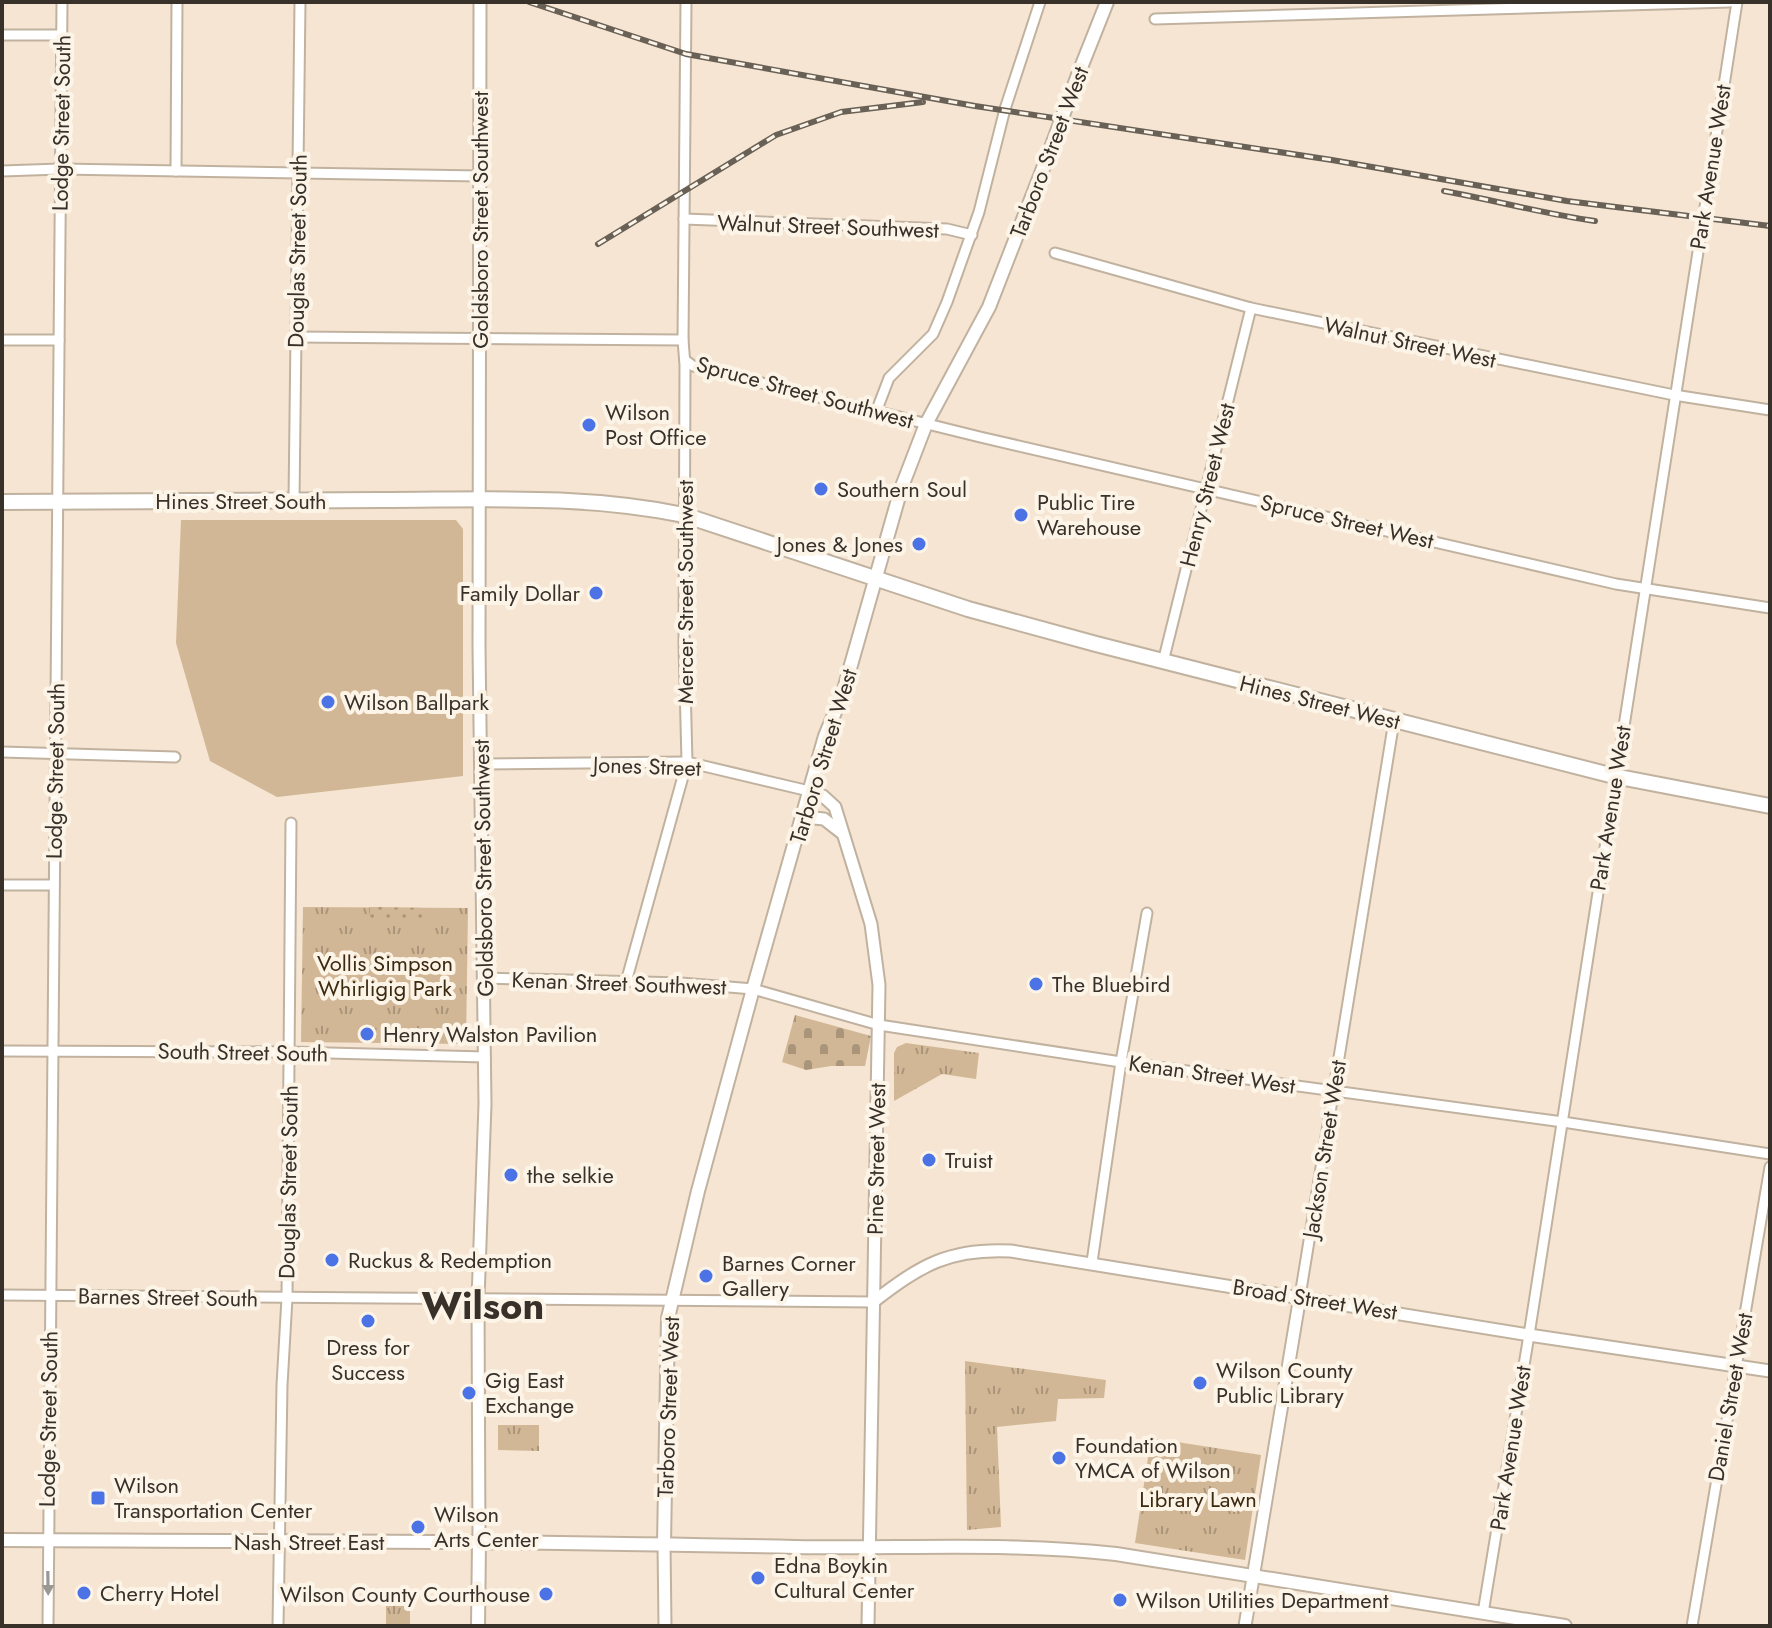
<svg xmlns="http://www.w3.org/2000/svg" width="1772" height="1628" font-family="Jost,sans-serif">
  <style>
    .grass { fill: #d1b796 }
    .cemetery { fill: url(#cemetery-stones) }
    .park { fill: url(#park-tufts) }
    .garden { fill: url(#garden-dots) }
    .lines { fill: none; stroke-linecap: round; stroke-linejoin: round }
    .minor-casing { stroke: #c1b2a0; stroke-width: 13 }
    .tertiary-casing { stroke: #c1b2a0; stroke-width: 15 }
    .secondary-casing { stroke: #c1b2a0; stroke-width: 16 }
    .primary-casing { stroke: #c1b2a0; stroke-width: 18 }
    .minor { stroke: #fff; stroke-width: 9 }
    .tertiary { stroke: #fff; stroke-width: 11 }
    .secondary { stroke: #fff; stroke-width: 12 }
    .primary { stroke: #fff; stroke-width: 14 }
    .rail-casing { stroke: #696056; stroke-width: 6 }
    .rail { stroke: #fdf4e8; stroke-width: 3; stroke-dasharray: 9; stroke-linecap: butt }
    .secondary-bridge-casing { stroke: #c1b2a0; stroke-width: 16; stroke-linecap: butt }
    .secondary-bridge { stroke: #fff; stroke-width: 12 }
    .oneway { fill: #9b9894 }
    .poi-dot { fill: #4b73e6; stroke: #fdf4e8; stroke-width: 3 }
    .labels { text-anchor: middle; stroke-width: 8; stroke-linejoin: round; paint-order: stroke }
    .street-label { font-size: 22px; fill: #37312a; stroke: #fdf4e8 }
    .poi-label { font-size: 22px; fill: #37312a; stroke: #fdf4e8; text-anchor: start }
    .park-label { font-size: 22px; fill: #3b2910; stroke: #fdf4e8 }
    .town-label { font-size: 38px; font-weight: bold; fill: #37312a; stroke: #fdf4e8 }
  </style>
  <defs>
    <pattern id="cemetery-stones" width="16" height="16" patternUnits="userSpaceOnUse" patternTransform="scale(2)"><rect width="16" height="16" fill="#d1b796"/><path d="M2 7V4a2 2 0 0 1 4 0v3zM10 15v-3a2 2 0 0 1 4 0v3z" fill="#aa957b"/></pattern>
    <pattern id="park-tufts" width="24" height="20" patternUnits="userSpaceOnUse" patternTransform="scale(2)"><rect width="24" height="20" fill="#d1b796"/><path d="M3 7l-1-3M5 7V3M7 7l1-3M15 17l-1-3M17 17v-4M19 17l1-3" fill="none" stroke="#aa957b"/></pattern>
    <pattern id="garden-dots" width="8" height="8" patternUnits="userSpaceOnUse" patternTransform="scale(2)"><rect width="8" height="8" fill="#d1b796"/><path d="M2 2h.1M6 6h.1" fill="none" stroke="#aa957b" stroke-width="1.8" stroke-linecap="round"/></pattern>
  </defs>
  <rect width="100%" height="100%" fill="#f5e5d2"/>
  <polygon class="grass" points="181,520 456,520 463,529 463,776 277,797 210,761 176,643"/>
  <polygon class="cemetery" points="795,1015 871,1036 865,1066 831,1066 806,1070 782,1062"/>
  <g class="park">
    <polygon points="303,907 468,908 466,1044 301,1042"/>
    <polygon points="906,1043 979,1053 976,1079 942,1074 894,1101 894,1053 897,1047"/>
    <polygon points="965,1361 1106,1380 1104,1398 1058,1399 1056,1421 997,1427 1001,1527 967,1530"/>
    <polygon points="498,1425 539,1425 539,1451 498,1450"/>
    <polygon points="1151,1438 1261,1455 1245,1560 1135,1543"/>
    <rect x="386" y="1603" width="24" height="23"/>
  </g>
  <polygon class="garden" points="370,907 425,908 425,920 369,920"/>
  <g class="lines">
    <g class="minor-casing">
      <g id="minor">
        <polyline points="1155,19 1730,2"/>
        <polyline points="2,35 62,35"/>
        <polyline points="2,171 60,169 480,176"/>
        <polyline points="176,171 177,2"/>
        <polyline points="684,219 947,229 972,235"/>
        <polyline points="1055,253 1251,308 1674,395 1770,410"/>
        <polyline points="295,337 683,340"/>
        <polyline points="2,340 59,340"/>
        <polyline points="685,360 693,366 980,437 1616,584 1770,608"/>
        <polyline points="876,412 889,378 933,334 947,302 979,212 1005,109 1040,2"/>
        <polyline points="294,501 300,2"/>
        <polyline points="1163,662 1251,308"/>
        <polyline points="2,752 175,757"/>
        <polyline points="482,764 687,762 809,791"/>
        <polyline points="2,885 54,885"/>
        <polyline points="484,978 681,983 753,989 879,1025 1121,1062 1563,1122 1770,1154"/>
        <polyline points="626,982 687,762 684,645 685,365 683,340 686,2"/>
        <polyline points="2,1051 290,1052 485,1057"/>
        <polyline points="1092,1262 1121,1062 1147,913"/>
        <polyline points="2,1295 873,1302"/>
        <polyline points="1300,1296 1394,721"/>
        <polyline points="1483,1613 1529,1335 1737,2"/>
        <polyline points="48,1626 62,2"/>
        <polyline points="278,1626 282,1385 287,1298 291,823"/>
        <polyline points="1692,1626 1770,1167"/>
      </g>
    </g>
    <g class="tertiary-casing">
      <g id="tertiary">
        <polyline points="809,791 823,796 835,807 871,924 879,985 868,1626"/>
        <polyline points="804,817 824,819 842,833"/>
        <path d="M 873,1302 C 921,1265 949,1248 1011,1251 L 1529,1335 L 1770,1371"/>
        <polyline points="479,1543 478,1299 485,1104 479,647 480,2"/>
        <polyline points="664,1544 665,1626"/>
        <polyline points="1245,1626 1300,1296"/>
      </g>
    </g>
    <g class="secondary-casing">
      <g id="secondary">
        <polyline points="1078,75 1107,2"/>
        <path d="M 2,1540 C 266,1541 531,1541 795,1547 C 903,1549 1009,1542 1116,1554 L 1565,1626"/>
        <polyline points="664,1544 668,1318 698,1191 753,989 825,736 843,693 901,489 926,424 989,307 1049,153"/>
        <polyline points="478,1626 479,1543"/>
      </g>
    </g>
    <g class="primary-casing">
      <path id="primary" d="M 2,502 C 128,501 254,501 380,500 C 485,500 580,494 684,515 L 968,609 L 1096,644 L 1614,776 L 1770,806"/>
    </g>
    <use href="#minor" class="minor"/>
    <use href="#tertiary" class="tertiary"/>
    <use href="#secondary" class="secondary"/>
    <use href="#primary" class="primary"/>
    <g class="rail-casing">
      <g id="rail">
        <polyline points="529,2 686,54 975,106 1332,160 1567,201 1770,226"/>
        <path d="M 1444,191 C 1494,200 1544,214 1595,221"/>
        <polyline points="598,244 776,135 841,112 923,102"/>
      </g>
    </g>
    <use href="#rail" class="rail"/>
    <g class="secondary-bridge-casing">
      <polyline id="secondary-bridge" points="1049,153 1078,75"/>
    </g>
    <use href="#secondary-bridge" class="secondary-bridge"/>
  </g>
  <defs><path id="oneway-solid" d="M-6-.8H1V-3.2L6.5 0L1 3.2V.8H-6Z" transform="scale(2)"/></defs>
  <use class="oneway" href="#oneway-solid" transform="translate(48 1583) rotate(89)"/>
  <g class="poi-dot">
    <circle cx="589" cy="425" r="8"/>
    <circle cx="821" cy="489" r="8"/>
    <circle cx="1021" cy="515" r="8"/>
    <circle cx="919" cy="544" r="8"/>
    <circle cx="596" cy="593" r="8"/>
    <circle cx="328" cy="702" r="8"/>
    <circle cx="1036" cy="984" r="8"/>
    <circle cx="367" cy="1034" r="8"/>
    <circle cx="929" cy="1160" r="8"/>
    <circle cx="511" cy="1175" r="8"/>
    <circle cx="332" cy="1260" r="8"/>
    <circle cx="706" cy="1276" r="8"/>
    <circle cx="368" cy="1321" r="8"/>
    <circle cx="1200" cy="1383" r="8"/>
    <circle cx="469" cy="1393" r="8"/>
    <circle cx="1059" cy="1458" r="8"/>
    <rect x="90" y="1490" width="16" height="16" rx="4"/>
    <circle cx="418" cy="1527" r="8"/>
    <circle cx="758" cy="1578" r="8"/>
    <circle cx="84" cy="1593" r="8"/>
    <circle cx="546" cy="1594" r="8"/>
    <circle cx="1120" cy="1600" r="8"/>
  </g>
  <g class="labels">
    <g class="street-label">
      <text transform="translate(61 123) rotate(-89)" y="8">Lodge Street South</text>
      <text transform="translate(1049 152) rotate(-69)" y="8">Tarboro Street West</text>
      <text transform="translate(1710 167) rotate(-81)" y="8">Park Avenue West</text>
      <text transform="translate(480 220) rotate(-90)" y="8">Goldsboro Street Southwest</text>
      <text transform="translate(828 226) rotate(2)" y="8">Walnut Street Southwest</text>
      <text transform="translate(297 251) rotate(-89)" y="8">Douglas Street South</text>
      <text transform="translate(1410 342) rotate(12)" y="8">Walnut Street West</text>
      <text transform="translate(805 392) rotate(15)" y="8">Spruce Street Southwest</text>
      <text transform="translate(1207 485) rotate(-76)" y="8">Henry Street West</text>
      <text x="241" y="509">Hines Street South</text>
      <text transform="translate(1347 521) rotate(13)" y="8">Spruce Street West</text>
      <text transform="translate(685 592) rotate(-90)" y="8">Mercer Street Southwest</text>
      <text transform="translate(1320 702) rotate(14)" y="8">Hines Street West</text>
      <text transform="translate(823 756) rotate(-73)" y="8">Tarboro Street West</text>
      <text transform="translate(647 766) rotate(2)" y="8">Jones Street</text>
      <text transform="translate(55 771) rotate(-89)" y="8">Lodge Street South</text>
      <text transform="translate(1610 808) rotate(-81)" y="8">Park Avenue West</text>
      <text transform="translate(483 868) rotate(-91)" y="8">Goldsboro Street Southwest</text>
      <text transform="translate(619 983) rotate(2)" y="8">Kenan Street Southwest</text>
      <text transform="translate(243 1052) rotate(1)" y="8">South Street South</text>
      <text transform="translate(1212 1074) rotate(8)" y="8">Kenan Street West</text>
      <text transform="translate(1324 1149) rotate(-81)" y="8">Jackson Street West</text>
      <text transform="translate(876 1159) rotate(-89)" y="8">Pine Street West</text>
      <text transform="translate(288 1182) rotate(-89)" y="8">Douglas Street South</text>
      <text transform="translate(168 1297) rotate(1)" y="8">Barnes Street South</text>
      <text transform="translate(1315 1299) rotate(9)" y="8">Broad Street West</text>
      <text transform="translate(1730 1397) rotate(-80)" y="8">Daniel Street West</text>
      <text transform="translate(668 1407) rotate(-88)" y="8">Tarboro Street West</text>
      <text transform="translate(48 1419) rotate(-89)" y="8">Lodge Street South</text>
      <text transform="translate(1510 1448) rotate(-81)" y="8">Park Avenue West</text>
      <text x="309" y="1550">Nash Street East</text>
    </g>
    <g class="poi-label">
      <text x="605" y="420">Wilson<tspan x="605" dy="25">Post Office</tspan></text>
      <text x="837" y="497">Southern Soul</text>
      <text x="1037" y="510">Public Tire<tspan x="1037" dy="25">Warehouse</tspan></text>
      <text x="903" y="552" text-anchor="end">Jones &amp; Jones</text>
      <text x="580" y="601" text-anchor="end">Family Dollar</text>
      <text x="344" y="710">Wilson Ballpark</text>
      <text x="1052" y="992">The Bluebird</text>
      <text x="383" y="1042">Henry Walston Pavilion</text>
      <text x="945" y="1168">Truist</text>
      <text x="527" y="1183">the selkie</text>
      <text x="348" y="1268">Ruckus &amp; Redemption</text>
      <text x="722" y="1271">Barnes Corner<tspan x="722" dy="25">Gallery</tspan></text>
      <text x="368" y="1355" text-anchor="middle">Dress for<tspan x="368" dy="25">Success</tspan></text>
      <text x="1216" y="1378">Wilson County<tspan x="1216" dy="25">Public Library</tspan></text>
      <text x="485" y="1388">Gig East<tspan x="485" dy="25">Exchange</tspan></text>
      <text x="1075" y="1453">Foundation<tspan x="1075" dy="25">YMCA of Wilson</tspan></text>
      <text x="114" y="1493">Wilson<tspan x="114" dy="25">Transportation Center</tspan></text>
      <text x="434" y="1522">Wilson<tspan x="434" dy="25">Arts Center</tspan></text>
      <text x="774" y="1573">Edna Boykin<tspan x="774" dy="25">Cultural Center</tspan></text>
      <text x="100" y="1601">Cherry Hotel</text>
      <text x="530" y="1602" text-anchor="end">Wilson County Courthouse</text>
      <text x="1136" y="1608">Wilson Utilities Department</text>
    </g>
    <g class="park-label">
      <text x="385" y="971">Vollis Simpson<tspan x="385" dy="25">Whirligig Park</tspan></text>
      <text x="1198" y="1507">Library Lawn</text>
    </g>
    <g class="town-label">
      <text x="483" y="1319">Wilson</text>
    </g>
  </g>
  <rect width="1772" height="1628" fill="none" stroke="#37312a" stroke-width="8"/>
</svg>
